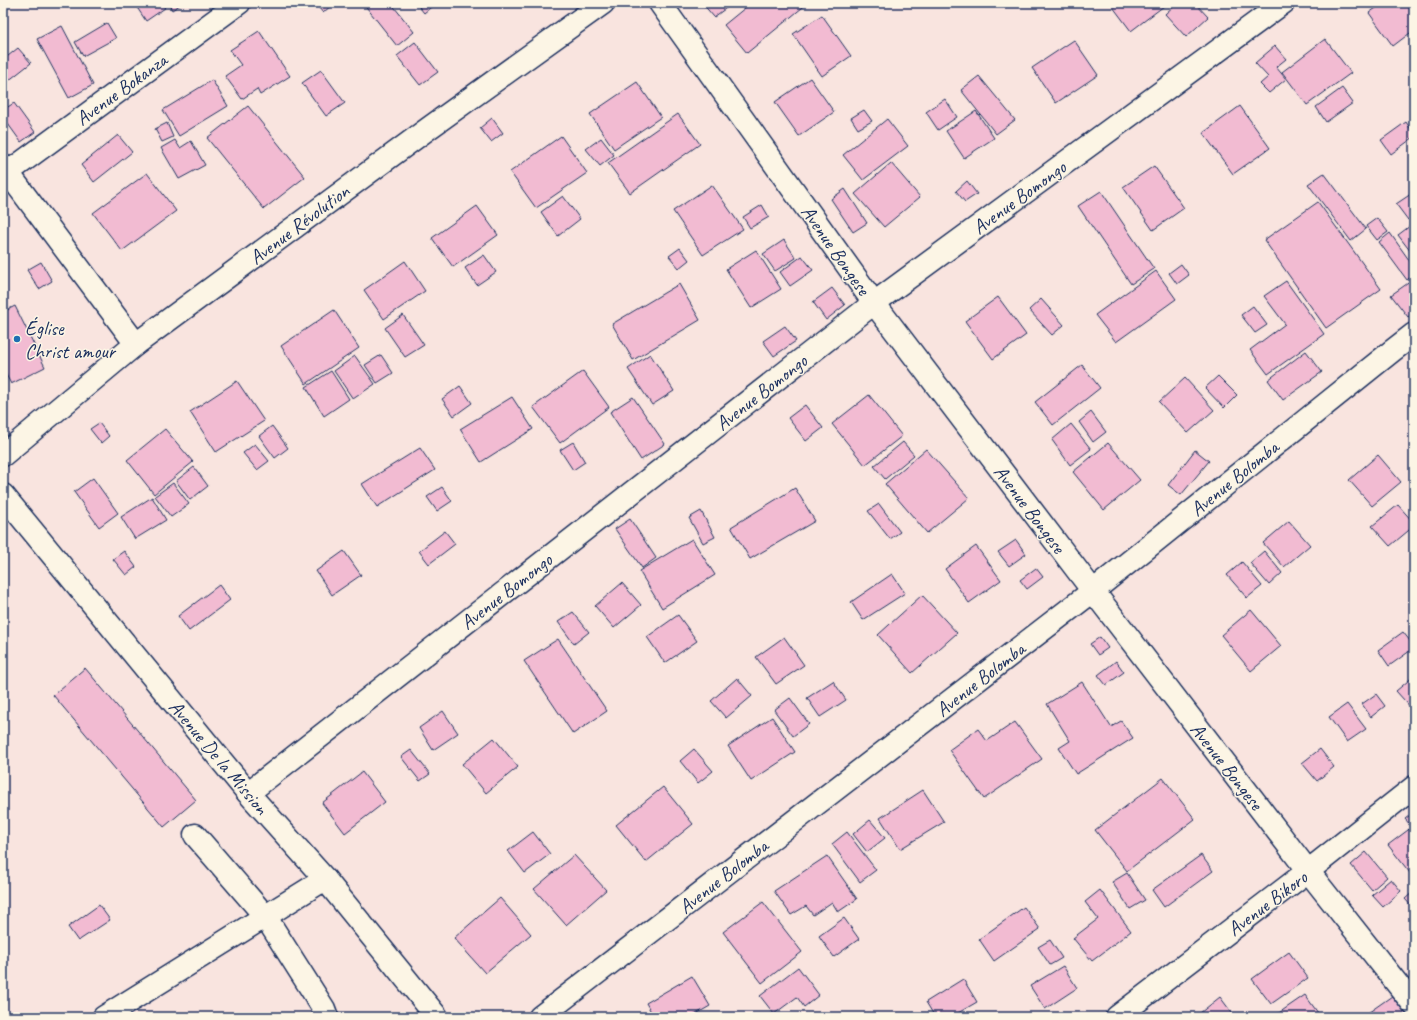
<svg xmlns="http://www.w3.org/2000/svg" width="1417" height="1020" font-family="Caveat,sans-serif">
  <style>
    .building { fill: #f2bbd2; stroke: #1b2f5e }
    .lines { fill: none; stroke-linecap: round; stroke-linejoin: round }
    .minor-casing { stroke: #1b2f5e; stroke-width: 25 }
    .minor { stroke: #fcf5e5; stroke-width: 22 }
    .poi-dot { fill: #1f6fb2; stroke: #fcf5e5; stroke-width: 1.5 }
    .labels { text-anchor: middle; stroke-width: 3; stroke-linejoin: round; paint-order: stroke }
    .street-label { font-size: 20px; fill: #1b2f5e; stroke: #fcf5e5 }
    .poi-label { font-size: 20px; fill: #1b2f5e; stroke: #fcf5e5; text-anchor: start }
  </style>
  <rect width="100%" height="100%" fill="#f9e4df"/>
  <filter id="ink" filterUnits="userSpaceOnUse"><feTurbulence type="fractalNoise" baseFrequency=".025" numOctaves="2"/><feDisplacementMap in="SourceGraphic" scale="8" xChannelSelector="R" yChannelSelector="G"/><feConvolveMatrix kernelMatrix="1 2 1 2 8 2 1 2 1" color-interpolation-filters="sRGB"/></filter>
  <g filter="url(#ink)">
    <g class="building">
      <polygon points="134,3 161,3 165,8 146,21"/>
      <polygon points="168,3 183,3 172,10"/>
      <polygon points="315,3 334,3 323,13"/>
      <polygon points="363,3 391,3 414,32 397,46"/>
      <polygon points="416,3 436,3 424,13"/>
      <polygon points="702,3 733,3 714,17"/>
      <polygon points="751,3 808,3 747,53 724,25"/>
      <polygon points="1119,3 1168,3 1131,31 1113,7"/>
      <polygon points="1177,3 1195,3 1208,17 1186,37 1165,14"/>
      <polygon points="1383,3 1411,3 1414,7 1414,30 1393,46 1369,13"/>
      <polygon points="822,15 851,56 822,76 793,34"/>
      <polygon points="107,23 116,38 83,56 75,42"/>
      <polygon points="62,26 93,85 69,98 37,39"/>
      <polygon points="259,31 290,76 260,95 257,89 242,99 225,76 241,65 230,50"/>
      <polygon points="1325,39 1351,73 1307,105 1282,72"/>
      <polygon points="1074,40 1098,75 1056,103 1032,68"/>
      <polygon points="415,42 438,72 420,85 397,56"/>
      <polygon points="1275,46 1286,59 1276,67 1286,79 1269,93 1260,84 1268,77 1255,63"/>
      <polygon points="18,48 31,63 3,85 3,60"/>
      <polygon points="321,70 345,103 326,116 302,83"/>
      <polygon points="979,76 1015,120 996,134 961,90"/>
      <polygon points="810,78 834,112 799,136 775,102"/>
      <polygon points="212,80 228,106 179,136 163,110"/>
      <polygon points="637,82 661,117 614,149 590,114"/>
      <polygon points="1342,88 1353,103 1326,122 1316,107"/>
      <polygon points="945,99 957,117 938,130 926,112"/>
      <polygon points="14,103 35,132 21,142 3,117 3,110"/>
      <polygon points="248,106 305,177 264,209 207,138"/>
      <polygon points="1240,106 1270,148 1233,174 1203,133"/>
      <polygon points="864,110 872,121 858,129 851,118"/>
      <polygon points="976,111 994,138 964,158 946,131"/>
      <polygon points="678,114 700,144 630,193 608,163"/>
      <polygon points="492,118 503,133 491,142 480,128"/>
      <polygon points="887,119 908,146 863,180 843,155"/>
      <polygon points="1406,122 1414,134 1414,137 1391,154 1381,140"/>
      <polygon points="167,123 173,137 162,142 155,129"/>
      <polygon points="118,135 132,152 94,182 81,165"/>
      <polygon points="561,136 587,173 536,208 510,172"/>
      <polygon points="601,138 614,155 600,166 586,149"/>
      <polygon points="175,140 180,148 191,141 205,165 179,179 161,148"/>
      <polygon points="891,163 920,197 884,227 855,194"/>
      <polygon points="1154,166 1184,208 1153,230 1123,187"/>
      <polygon points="147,173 176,211 122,251 93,213"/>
      <polygon points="1324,173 1366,229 1351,241 1308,184"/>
      <polygon points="967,181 977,194 965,202 956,191"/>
      <polygon points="712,185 743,229 703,255 673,211"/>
      <polygon points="845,189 867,223 853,232 831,199"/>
      <polygon points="1101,191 1154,269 1131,284 1078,206"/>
      <polygon points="1414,192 1414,216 1408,220 1396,204"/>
      <polygon points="563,196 580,219 558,236 541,212"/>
      <polygon points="1318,202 1381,289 1326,328 1264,240"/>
      <polygon points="762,205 769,217 750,228 743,217"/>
      <polygon points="477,206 498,235 453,267 432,238"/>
      <polygon points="1377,218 1388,232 1377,240 1366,226"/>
      <polygon points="1414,223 1414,256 1398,235"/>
      <polygon points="1390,233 1414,267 1414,274 1407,280 1379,242"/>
      <polygon points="784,240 796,258 775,271 763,254"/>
      <polygon points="680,248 689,260 679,268 669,256"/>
      <polygon points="756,250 781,289 751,308 726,269"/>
      <polygon points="484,255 496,272 477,285 465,268"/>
      <polygon points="802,256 813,270 790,286 780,272"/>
      <polygon points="405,261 425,291 384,319 364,290"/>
      <polygon points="41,262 52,281 39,289 27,270"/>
      <polygon points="1181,264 1189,275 1177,284 1169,273"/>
      <polygon points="1156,271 1176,299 1116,342 1095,315"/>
      <polygon points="1414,279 1414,313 1408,317 1391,295"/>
      <polygon points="1286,281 1324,334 1268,374 1250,350 1285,324 1264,296"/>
      <polygon points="679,284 700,320 633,360 612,324"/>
      <polygon points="832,288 845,305 826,320 813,302"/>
      <polygon points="998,297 1026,335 993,359 965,321"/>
      <polygon points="1041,299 1064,325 1052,335 1029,310"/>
      <polygon points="15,306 45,367 11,384 3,369 3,312"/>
      <polygon points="1253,306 1267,325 1255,333 1241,315"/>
      <polygon points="334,310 359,348 306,384 281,346"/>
      <polygon points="403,315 424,345 405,357 385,328"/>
      <polygon points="785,326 796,341 774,356 763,341"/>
      <polygon points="1306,351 1322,372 1283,400 1268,380"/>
      <polygon points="650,354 674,391 652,405 628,369"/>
      <polygon points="381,355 393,373 377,383 365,365"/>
      <polygon points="355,356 375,384 353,399 334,371"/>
      <polygon points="1082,365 1100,388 1053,425 1035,402"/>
      <polygon points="331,371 349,399 324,416 306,387"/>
      <polygon points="583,371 609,407 560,443 533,407"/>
      <polygon points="1218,376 1237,395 1224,408 1205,388"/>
      <polygon points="1185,378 1214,410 1188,433 1159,402"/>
      <polygon points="237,381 264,421 216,452 190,412"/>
      <polygon points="460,386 472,403 454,416 442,399"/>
      <polygon points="869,395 902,436 865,465 832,424"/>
      <polygon points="512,397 533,429 481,462 460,429"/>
      <polygon points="633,397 665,444 641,460 610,412"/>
      <polygon points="805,405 823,428 806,441 788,418"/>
      <polygon points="1091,412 1106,432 1093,442 1079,422"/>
      <polygon points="99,423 109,436 101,443 90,429"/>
      <polygon points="1071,424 1091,449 1070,465 1052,440"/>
      <polygon points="272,426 288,448 275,458 259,436"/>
      <polygon points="165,429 193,462 154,494 127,460"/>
      <polygon points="573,442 585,462 573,470 560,450"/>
      <polygon points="903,442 914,455 885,479 874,466"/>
      <polygon points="1108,443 1140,480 1104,510 1073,472"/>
      <polygon points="255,444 269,461 257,470 243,453"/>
      <polygon points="420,448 435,470 377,507 362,484"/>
      <polygon points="926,449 969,498 927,533 885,484"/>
      <polygon points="1195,450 1209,461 1181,495 1168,485"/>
      <polygon points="1378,455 1401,482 1372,506 1349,480"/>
      <polygon points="194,467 208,486 190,500 176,481"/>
      <polygon points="93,478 118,513 99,527 74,492"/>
      <polygon points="173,483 189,504 171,517 155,496"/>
      <polygon points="442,487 452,501 437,511 427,497"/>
      <polygon points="795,488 815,521 750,559 731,527"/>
      <polygon points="152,497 166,520 135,539 121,517"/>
      <polygon points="879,504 900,532 890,539 868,511"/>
      <polygon points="1398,505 1414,523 1414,526 1390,546 1372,526"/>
      <polygon points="701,511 715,537 703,543 689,518"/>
      <polygon points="630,519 656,558 642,568 615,529"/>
      <polygon points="1289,521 1310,545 1284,567 1263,543"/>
      <polygon points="445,531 455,544 429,564 419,551"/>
      <polygon points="692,539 715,575 662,608 639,571"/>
      <polygon points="1016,540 1026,554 1009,566 998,552"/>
      <polygon points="976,546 1001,580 969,603 945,569"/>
      <polygon points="124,551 136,567 126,575 113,559"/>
      <polygon points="344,551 361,575 332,595 316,571"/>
      <polygon points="1264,551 1282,573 1269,585 1250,563"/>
      <polygon points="1242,562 1262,586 1247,598 1227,575"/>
      <polygon points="1036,568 1043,577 1027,589 1020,580"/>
      <polygon points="892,574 905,593 863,620 851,602"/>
      <polygon points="622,583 641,605 614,628 595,606"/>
      <polygon points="219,585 230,600 189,631 178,616"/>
      <polygon points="922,595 957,633 912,673 878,635"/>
      <polygon points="1251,610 1281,646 1251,671 1221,635"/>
      <polygon points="573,612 589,632 574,644 558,622"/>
      <polygon points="678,615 697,641 665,663 647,637"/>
      <polygon points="1403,632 1414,646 1414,648 1389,666 1378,650"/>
      <polygon points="784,637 804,665 776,684 756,657"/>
      <polygon points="1100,637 1108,648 1098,655 1090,644"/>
      <polygon points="558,639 607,711 573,734 524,661"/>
      <polygon points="1116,661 1124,672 1106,685 1098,675"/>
      <polygon points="85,668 196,800 164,827 53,695"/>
      <polygon points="1414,676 1414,711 1396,691"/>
      <polygon points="737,678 752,696 726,718 711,701"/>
      <polygon points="833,681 846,700 820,717 807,698"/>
      <polygon points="1082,682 1111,727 1121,721 1133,738 1076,774 1059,748 1070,741 1047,704"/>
      <polygon points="1376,694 1385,706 1371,717 1362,704"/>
      <polygon points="790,698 809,724 793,736 774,710"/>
      <polygon points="1347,704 1366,729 1347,742 1329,717"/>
      <polygon points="443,711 458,733 433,750 419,728"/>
      <polygon points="772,717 795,752 751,781 728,746"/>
      <polygon points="1015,722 1042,759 984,799 949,750 978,729 987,741"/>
      <polygon points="494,738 518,767 486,793 462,764"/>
      <polygon points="694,749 713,771 698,783 680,761"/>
      <polygon points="1320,749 1334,767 1317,781 1302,763"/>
      <polygon points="411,750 430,774 420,781 401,757"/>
      <polygon points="362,772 385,802 345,833 322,803"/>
      <polygon points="1163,778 1195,819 1127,871 1095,830"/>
      <polygon points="663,787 693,824 646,862 616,825"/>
      <polygon points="923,790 944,822 900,849 880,818"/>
      <polygon points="1414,812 1414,878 1388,845 1412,827 1405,819"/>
      <polygon points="870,820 885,838 867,852 853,834"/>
      <polygon points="533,832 550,854 525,873 508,851"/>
      <polygon points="847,832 876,870 860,882 832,844"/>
      <polygon points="1366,852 1387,877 1372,890 1351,865"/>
      <polygon points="574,855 606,890 566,925 534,889"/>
      <polygon points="1201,855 1213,871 1164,907 1152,890"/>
      <polygon points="827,856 857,899 838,912 832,902 813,915 806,906 791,915 774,891"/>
      <polygon points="1127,873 1145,900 1130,909 1112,882"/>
      <polygon points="1391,879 1401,891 1383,907 1372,895"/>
      <polygon points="1100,890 1131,931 1092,961 1073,938 1098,919 1085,902"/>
      <polygon points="1414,891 1414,909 1405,899"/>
      <polygon points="500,898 531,934 485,973 454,938"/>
      <polygon points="763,902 802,952 762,983 723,932"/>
      <polygon points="99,905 110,920 78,941 68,927"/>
      <polygon points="1024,907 1040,929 994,961 979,939"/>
      <polygon points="844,918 859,939 834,957 819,936"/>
      <polygon points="1050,940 1062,958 1050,965 1038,947"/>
      <polygon points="1289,952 1308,978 1271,1004 1252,979"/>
      <polygon points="1063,966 1077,988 1045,1009 1030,986"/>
      <polygon points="798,967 819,995 804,1007 797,997 774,1014 760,996"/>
      <polygon points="692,976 710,1006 691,1017 654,1017 646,1003"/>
      <polygon points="963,979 977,1002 951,1017 935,1017 926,1002"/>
      <polygon points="1305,995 1321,1017 1273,1017"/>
      <polygon points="1392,996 1408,1017 1367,1017 1365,1015"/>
      <polygon points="1220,997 1235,1017 1195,1017"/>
    </g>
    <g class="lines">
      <g class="minor-casing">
        <g id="minor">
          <polyline points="660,3 874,303 1093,591 1308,871 1414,1005"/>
          <polyline points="3,166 136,344"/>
          <polyline points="3,176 239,3"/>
          <polyline points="3,455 136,344 429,128 603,3"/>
          <polyline points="3,495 248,793 325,879 437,1017"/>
          <polyline points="248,793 874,303 1283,3"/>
          <polyline points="195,835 265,916 324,1009 327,1017"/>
          <polyline points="104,1017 325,879"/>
          <polyline points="540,1017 1093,591 1392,351 1414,334"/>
          <polyline points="1117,1017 1308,871 1414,787"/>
        </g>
      </g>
      <use href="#minor" class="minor"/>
    </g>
  </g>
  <circle class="poi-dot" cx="17" cy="339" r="4"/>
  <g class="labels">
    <g class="street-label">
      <text transform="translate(121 89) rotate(-36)" y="7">Avenue Bokanza</text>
      <text transform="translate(1019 197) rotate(-36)" y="7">Avenue Bomongo</text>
      <text transform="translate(299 224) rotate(-37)" y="7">Avenue Révolution</text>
      <text transform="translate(836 250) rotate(55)" y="7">Avenue Bongese</text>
      <text transform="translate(761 392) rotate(-38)" y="7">Avenue Bomongo</text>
      <text transform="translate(1234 478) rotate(-39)" y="7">Avenue Bolomba</text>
      <text transform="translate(1030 509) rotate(53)" y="7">Avenue Bongese</text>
      <text transform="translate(506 591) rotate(-38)" y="7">Avenue Bomongo</text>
      <text transform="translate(980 679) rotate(-38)" y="7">Avenue Bolomba</text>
      <text transform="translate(219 757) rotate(50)" y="7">Avenue De la Mission</text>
      <text transform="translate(1227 766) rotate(52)" y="7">Avenue Bongese</text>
      <text transform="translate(723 876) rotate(-38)" y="7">Avenue Bolomba</text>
      <text transform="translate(1267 903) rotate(-37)" y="7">Avenue Bikoro</text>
    </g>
    <g class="poi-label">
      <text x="25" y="335">Église<tspan x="25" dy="23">Christ amour</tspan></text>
    </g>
  </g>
  <rect width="1417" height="1020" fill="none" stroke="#fcf5e5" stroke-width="16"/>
  <rect x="8" y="8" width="1401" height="1004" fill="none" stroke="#1b2f5e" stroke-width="1.5" filter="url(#ink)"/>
</svg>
